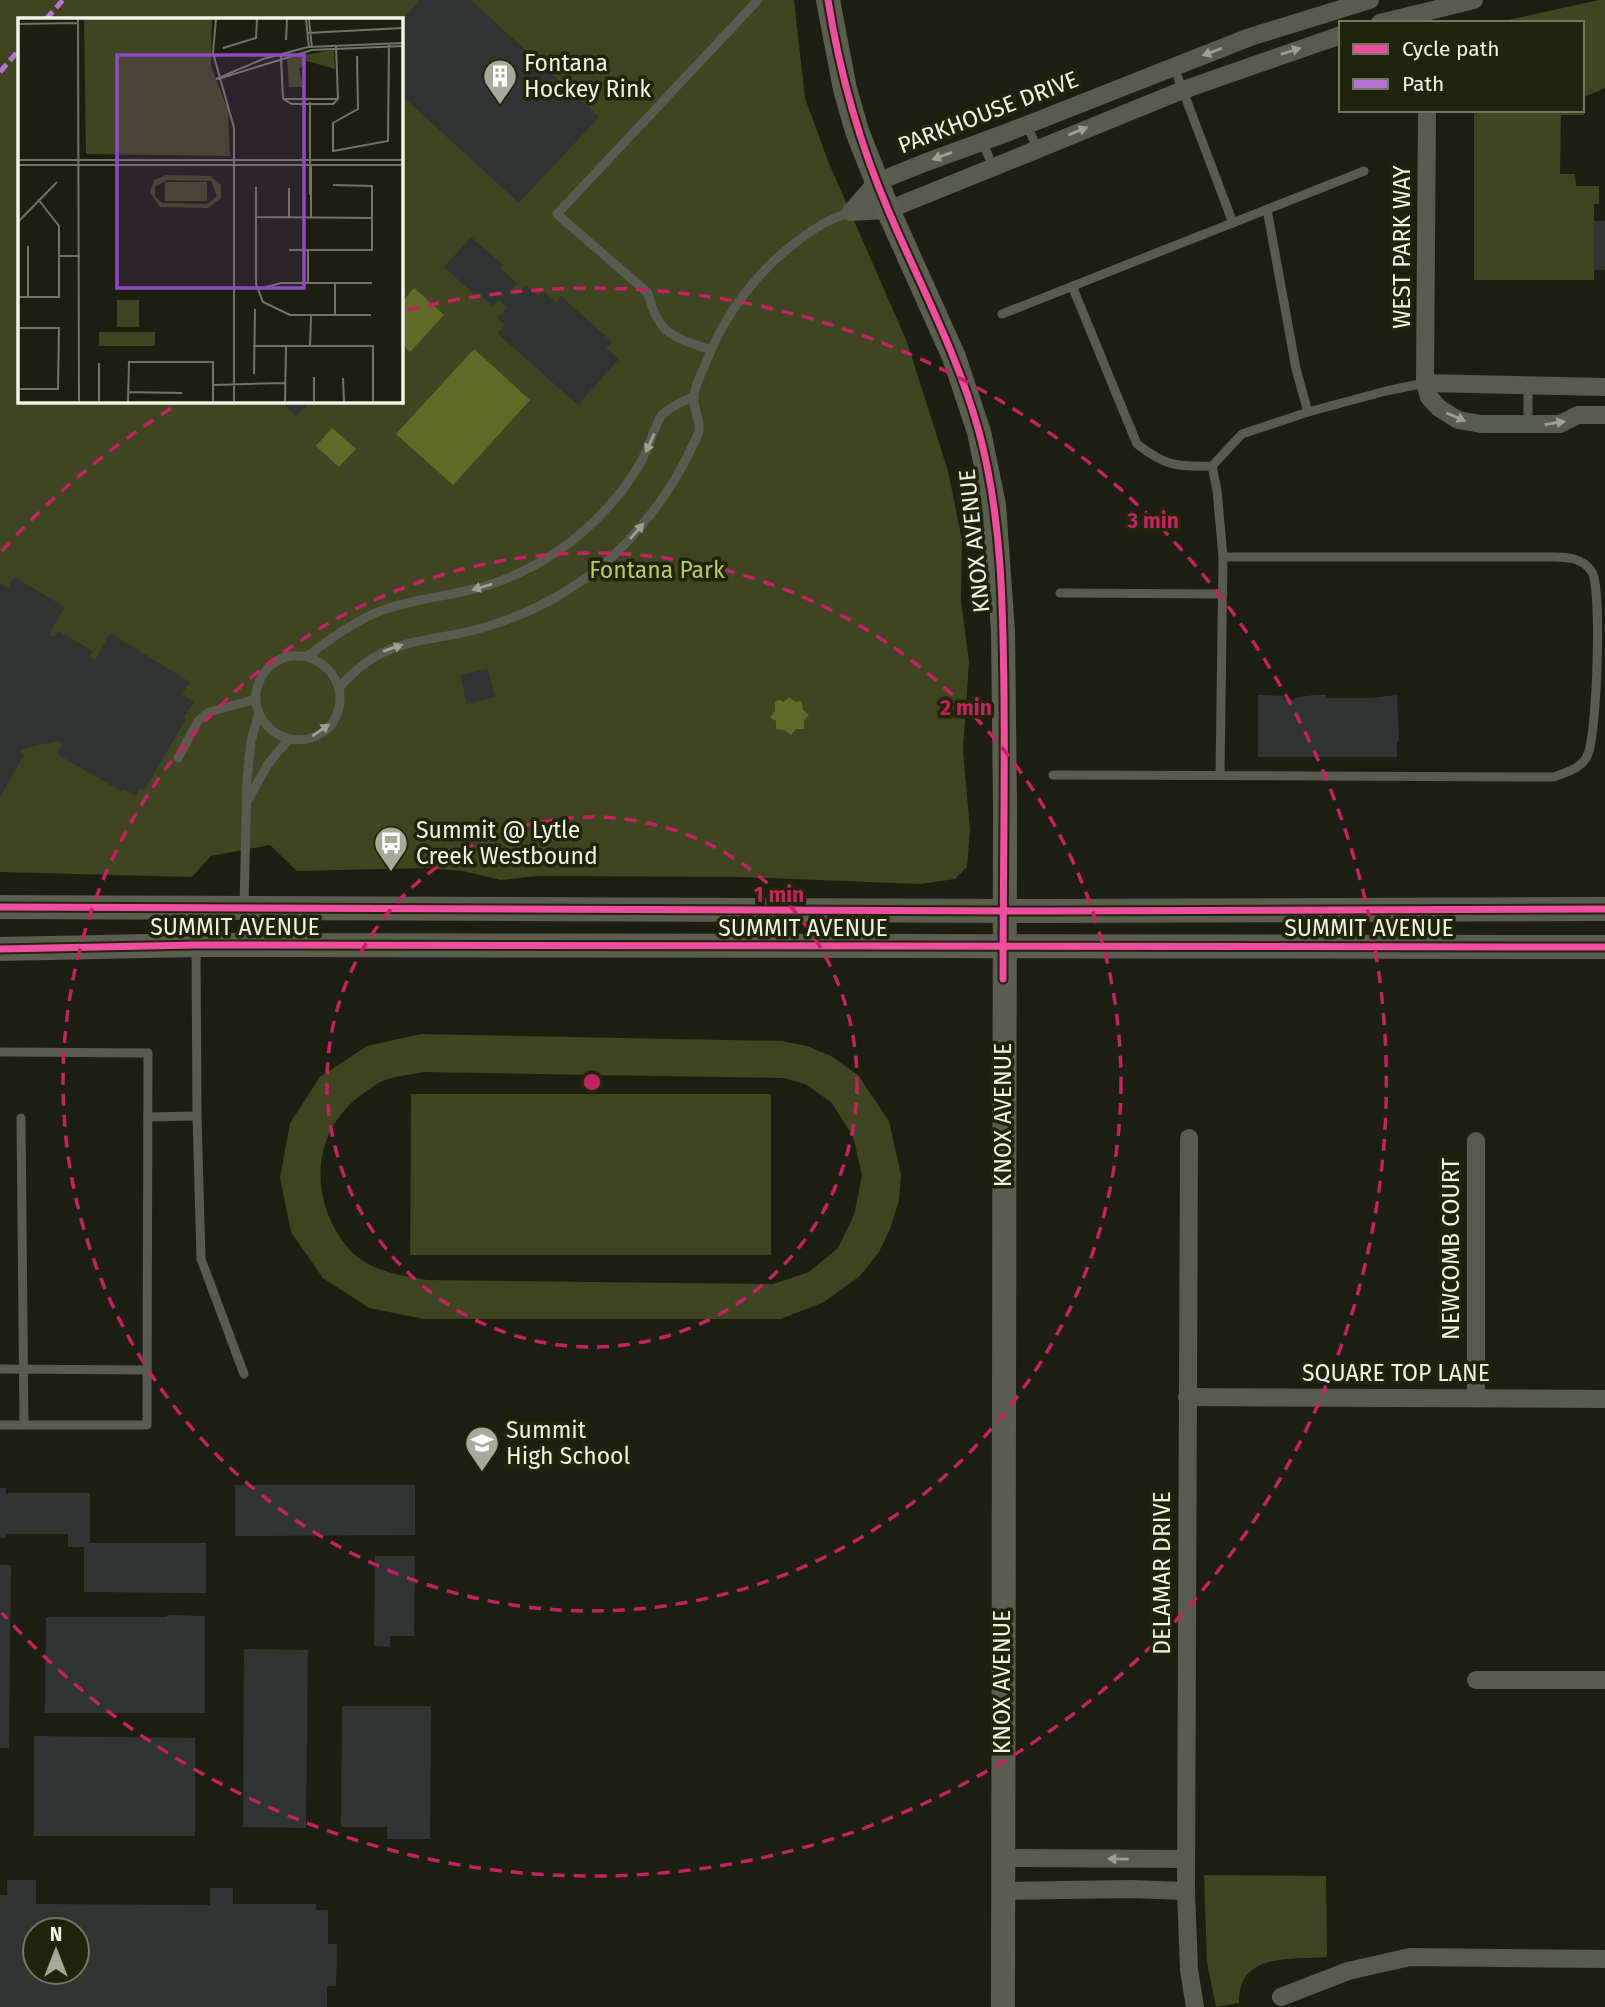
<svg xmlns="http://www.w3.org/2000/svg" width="1605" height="2007" font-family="'Fira Sans',sans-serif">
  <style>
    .green { fill: #3f4520; fill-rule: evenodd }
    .water { fill: #616b29 }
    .building { fill: #303533; fill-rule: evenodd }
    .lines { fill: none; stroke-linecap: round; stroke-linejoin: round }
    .lane { stroke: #585b50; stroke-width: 9 }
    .street { stroke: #585b50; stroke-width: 18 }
    .secondary { stroke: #5a5d50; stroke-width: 24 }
    .quiet { stroke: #b673d3; stroke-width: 5; stroke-dasharray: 10 5; stroke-linecap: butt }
    .cycleway-casing { stroke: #20240b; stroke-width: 11 }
    .cycleway { stroke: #ef4d9e; stroke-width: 7 }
    .oneway { fill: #9da093 }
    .ring { fill: none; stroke: #c42362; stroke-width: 3.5; stroke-dasharray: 12 9 }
    .labels { text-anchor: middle; stroke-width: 7; stroke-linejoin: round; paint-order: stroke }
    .poi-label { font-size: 23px; fill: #f1f5e5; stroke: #20240b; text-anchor: start }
    .street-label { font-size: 23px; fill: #f1f5e5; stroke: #20240b }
    .park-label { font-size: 23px; fill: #bacb68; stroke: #20240b }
    .inset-road { fill: none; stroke: #717466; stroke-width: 2 }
    .view { fill: #8d4ac5; fill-opacity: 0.15; stroke: #8d4ac5; stroke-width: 3.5 }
    .inset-edge { fill: none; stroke: #f1f5e5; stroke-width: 3.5 }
    .centre { fill: #c42362; stroke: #20240b; stroke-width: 3.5 }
    .ring-label { font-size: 21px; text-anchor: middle; font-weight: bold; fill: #c42362; stroke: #20240b; stroke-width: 7; stroke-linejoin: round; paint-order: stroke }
  </style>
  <rect width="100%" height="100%" fill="#1c1e11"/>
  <g class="green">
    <path d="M 0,0 L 794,0 L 805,98 L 828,161 L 907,342 L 948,471 L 962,540 L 961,601 L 969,661 L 963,750 L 970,830 L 967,867 L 955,879 L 920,884 L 740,877 L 565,876 L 537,876 L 501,880 L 463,871 L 426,868 L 297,871 L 270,845 L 211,856 L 192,877 L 0,872 ZM 19,19 L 401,19 L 401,401 L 19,401 Z"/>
    <polygon points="1599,0 1605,0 1605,88 1584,97 1584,115 1561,115 1560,174 1575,174 1576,186 1599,186 1599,204 1594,204 1594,280 1474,280 1474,110 1582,110 1582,23 1494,23"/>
    <path d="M 421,1034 L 782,1041 L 807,1046 L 831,1056 L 858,1075 L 889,1121 L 901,1175 L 899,1200 L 890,1229 L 879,1252 L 860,1276 L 824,1302 L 781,1319 L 424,1319 L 369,1308 L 323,1278 L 291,1232 L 280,1178 L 290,1123 L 320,1077 L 367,1046 ZM 424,1072 L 784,1078 L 805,1084 L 831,1102 L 853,1136 L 862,1175 L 854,1215 L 838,1248 L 809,1272 L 773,1284 L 427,1280 C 399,1275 368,1271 349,1249 C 307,1201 311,1129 364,1093 C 370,1089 376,1084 382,1081 C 395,1076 411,1075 424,1072 Z"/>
    <polygon points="411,1094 771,1094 771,1255 410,1255"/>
    <path d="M 1204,1875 L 1326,1876 L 1327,1957 C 1291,1960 1238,1952 1239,2003 L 1216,2007 L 1207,1963 Z"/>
  </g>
  <g class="water">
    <polygon points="414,288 444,315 410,352 401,343 401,303"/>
    <polygon points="474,349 530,400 453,485 396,434"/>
    <polygon points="332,428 356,449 339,467 316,446"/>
    <polygon points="789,697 795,702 802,701 803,710 809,715 804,721 804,729 796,729 791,735 785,730 776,729 776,721 770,717 775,711 775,702 779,700 784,702"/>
  </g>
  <g class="building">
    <polygon points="420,0 471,0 599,117 519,203 401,95 401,21"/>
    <rect x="1594" y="221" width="11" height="49"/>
    <polygon points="471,237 503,265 500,268 517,283 511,290 516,295 526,285 538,296 543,291 556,302 561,296 612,342 606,348 619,359 578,405 497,333 505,325 497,318 507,307 499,300 493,306 477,292 474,294 444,267"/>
    <polygon points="291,401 307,401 310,403 296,416 285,406"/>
    <polygon points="14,577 65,607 49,634 54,637 58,631 93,651 90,657 95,660 110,633 190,682 182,694 194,702 184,717 186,719 144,790 140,788 136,796 124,789 122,792 57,754 63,744 58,741 22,749 20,752 24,755 0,797 0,583 8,588"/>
    <polygon points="488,669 495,697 467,704 460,675"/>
    <polygon points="1258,695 1284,696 1284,699 1295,700 1294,698 1314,695 1326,695 1326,698 1371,698 1397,695 1399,742 1397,742 1397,757 1258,757"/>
    <polygon points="235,1485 415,1485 415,1535 235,1536"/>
    <polygon points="0,1488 6,1488 6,1495 9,1493 90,1493 90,1543 206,1543 206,1593 84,1592 84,1547 68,1547 68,1534 6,1534 6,1538 0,1538"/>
    <polygon points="375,1556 415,1556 414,1636 390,1636 390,1647 374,1646"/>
    <polygon points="0,1565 11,1565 9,1748 0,1748"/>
    <polygon points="168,1615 205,1616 205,1713 45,1713 46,1617 166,1617"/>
    <polygon points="244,1649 308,1650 306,1828 243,1827"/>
    <polygon points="342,1706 431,1706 430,1839 387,1839 387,1827 341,1827"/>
    <polygon points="34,1736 195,1738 195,1836 34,1836"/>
    <path d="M 7,1880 L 36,1880 L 36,1904 L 210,1905 L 210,1888 L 233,1888 L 233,1904 L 316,1904 L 316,1910 L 328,1910 L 328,1944 L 337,1944 L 336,1986 L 327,1986 L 327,2007 L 0,2007 L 0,1895 L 7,1895 ZM 35,1930 L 77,1930 L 77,1972 L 35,1972 Z"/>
  </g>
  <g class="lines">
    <g class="lane">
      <polyline points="1174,67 1233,223"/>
      <polyline points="1027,124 1037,149"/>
      <polyline points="982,141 993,167"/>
      <polyline points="1267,209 1296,369 1308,412"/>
      <path d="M 1072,286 L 1137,444 C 1165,466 1177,467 1212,466 L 1242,434 L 1308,412 L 1386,391 L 1425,383"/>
      <polyline points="1002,314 1364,171"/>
      <path d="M 711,350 C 673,337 658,335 648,293 L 557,214 L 758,0"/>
      <polyline points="1528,386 1528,425"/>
      <polyline points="1212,466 1217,490 1223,557 1220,775"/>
      <polyline points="1060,593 1223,594"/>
      <path d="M 306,656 C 363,676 342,748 290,739 C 277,736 264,726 259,713 C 249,689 265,661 290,656 C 295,655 301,657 306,656 C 313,653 321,645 328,641 C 342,631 358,621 373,614 C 403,601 435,598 466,591 C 498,584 530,570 558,551 C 592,528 623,495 643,458 C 648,449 657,420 662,415 C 669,407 684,401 694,396"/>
      <path d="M 339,688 C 384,635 422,645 482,628 C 535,613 589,583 627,542 C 652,515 674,485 690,451 C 692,445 697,438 699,432 C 701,420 692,407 694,395 C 695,384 703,371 707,360 C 729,304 770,256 821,225 C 830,219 841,216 851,212"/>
      <polyline points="178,758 198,721 209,712 256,699"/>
      <path d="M 1053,775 L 1554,777 C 1567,772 1583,768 1588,754 C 1597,732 1602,589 1592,572 C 1583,558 1568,557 1553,557 L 1223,557"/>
      <polyline points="249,798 268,764 289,739"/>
      <polyline points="244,906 247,779 251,741 259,713"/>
      <polyline points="196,947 197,1116 201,1259 244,1374"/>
      <polyline points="0,1052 148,1053 147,1425 0,1425"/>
      <polyline points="148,1117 197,1116"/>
      <polyline points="21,1118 24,1425"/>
      <polyline points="0,1369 147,1370"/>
    </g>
    <g class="street">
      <polyline points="1380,23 1474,0"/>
      <polyline points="1427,110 1425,383 1429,397 1439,408 1458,420 1481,424 1560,424 1578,415 1605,415"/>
      <polyline points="851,212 877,182 924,163 1006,133 1250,37 1370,0"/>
      <polyline points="851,212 888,210 1183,90 1341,35"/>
      <polyline points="1425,383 1605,387"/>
      <polyline points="1189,1138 1186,1891 1189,1970 1195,2007"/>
      <polyline points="1476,1141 1476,1398"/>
      <polyline points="1187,1397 1605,1399"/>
      <polyline points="1476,1680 1605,1680"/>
      <polyline points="1002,1858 1186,1859"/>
      <polyline points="1002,1891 1130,1889 1186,1891"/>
      <polyline points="1281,1997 1348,1971 1410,1957 1605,1959"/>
    </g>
    <g class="secondary">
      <polyline points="828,0 845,89 857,131 888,210 954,357 979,432 994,505 1003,631 1005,805 1003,2007"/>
      <polyline points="0,907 1042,911 1605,909"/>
      <polyline points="0,949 196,945 1605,947"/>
    </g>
    <g class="quiet">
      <polyline points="46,19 63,0"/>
      <polyline points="0,72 19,50"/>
    </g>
    <g class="cycleway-casing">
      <g id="cycleway">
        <path d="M 828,0 C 840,75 859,143 889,212 C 920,285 958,355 979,432 C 1002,517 1003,607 1004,694 C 1005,789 1003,884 1003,979"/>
        <polyline points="0,907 1042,911 1605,909"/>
        <polyline points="0,949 196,945 1605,947"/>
      </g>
    </g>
    <use href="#cycleway" class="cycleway"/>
  </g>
  <defs><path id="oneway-solid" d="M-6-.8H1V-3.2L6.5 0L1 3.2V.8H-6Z" transform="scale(1.75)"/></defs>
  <g class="oneway">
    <use href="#oneway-solid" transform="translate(1291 51) rotate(-18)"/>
    <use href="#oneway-solid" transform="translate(1212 52) rotate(159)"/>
    <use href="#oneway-solid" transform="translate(1078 131) rotate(-22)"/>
    <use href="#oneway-solid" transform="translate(942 156) rotate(160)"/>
    <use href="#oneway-solid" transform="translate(1456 417) rotate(23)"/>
    <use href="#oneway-solid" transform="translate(1555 423) rotate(-9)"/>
    <use href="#oneway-solid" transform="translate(650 443) rotate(115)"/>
    <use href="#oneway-solid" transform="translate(637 531) rotate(-49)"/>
    <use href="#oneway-solid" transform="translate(482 587) rotate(164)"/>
    <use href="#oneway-solid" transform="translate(393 648) rotate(-19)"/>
    <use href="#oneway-solid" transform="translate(321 730) rotate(-35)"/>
    <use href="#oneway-solid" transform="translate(1118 1859) rotate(-179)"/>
  </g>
  <g class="ring">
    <circle cx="592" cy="1082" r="265"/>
    <circle cx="592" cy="1082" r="529"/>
    <path d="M2 551A794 794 0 0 1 183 401M407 310A794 794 0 1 1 2 1613"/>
  </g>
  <defs>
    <g id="building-pin" transform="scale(1.75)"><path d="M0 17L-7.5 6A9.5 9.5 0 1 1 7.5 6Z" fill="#a6aa9b" stroke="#20240b"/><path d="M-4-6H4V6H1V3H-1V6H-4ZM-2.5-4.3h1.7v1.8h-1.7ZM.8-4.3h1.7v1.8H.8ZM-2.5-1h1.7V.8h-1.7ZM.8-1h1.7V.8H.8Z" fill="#fff"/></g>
    <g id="bus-pin" transform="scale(1.75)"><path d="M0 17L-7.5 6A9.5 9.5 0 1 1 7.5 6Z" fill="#a6aa9b" stroke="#20240b"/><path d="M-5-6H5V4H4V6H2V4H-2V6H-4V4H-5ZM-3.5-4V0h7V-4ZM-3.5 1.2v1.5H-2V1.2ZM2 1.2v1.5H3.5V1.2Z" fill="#fff"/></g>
    <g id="school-pin" transform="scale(1.75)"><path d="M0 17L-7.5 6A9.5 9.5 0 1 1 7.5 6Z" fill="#a6aa9b" stroke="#20240b"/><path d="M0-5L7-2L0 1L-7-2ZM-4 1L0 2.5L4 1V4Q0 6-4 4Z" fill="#fff"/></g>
  </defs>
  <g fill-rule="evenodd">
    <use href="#building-pin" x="500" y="76"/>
    <use href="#bus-pin" x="391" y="843"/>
    <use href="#school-pin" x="482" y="1443"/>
  </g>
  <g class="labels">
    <g class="poi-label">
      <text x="524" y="71">Fontana<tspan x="524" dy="26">Hockey Rink</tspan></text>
      <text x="416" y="838">Summit @ Lytle<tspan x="416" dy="26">Creek Westbound</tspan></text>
      <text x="506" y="1438">Summit<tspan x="506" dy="26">High School</tspan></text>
    </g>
    <g class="street-label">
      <text transform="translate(988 112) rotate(-21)" y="8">PARKHOUSE DRIVE</text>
      <text transform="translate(1402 247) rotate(-90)" y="8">WEST PARK WAY</text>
      <text transform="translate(974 541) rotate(-96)" y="8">KNOX AVENUE</text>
      <text x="235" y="935">SUMMIT AVENUE</text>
      <text x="803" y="936">SUMMIT AVENUE</text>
      <text x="1369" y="936">SUMMIT AVENUE</text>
      <text transform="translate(1003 1115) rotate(-90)" y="8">KNOX AVENUE</text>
      <text transform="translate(1451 1249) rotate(-90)" y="8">NEWCOMB COURT</text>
      <text x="1396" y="1381">SQUARE TOP LANE</text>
      <text transform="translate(1162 1573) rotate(-90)" y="8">DELAMAR DRIVE</text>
      <text transform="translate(1002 1682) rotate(-90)" y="8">KNOX AVENUE</text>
    </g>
    <g class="park-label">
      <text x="657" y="578">Fontana Park</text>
    </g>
  </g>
  <g transform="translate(18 18)">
    <rect width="385" height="385" fill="#1c1e11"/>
    <path d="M 66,1 L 194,1 L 193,48 L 210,92 L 212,138 L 68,136 ZM 316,32 L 317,51 L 289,43 L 281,51 L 285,69 L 271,69 L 269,40 ZM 148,157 L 193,158 L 203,167 L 203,180 L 190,190 L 142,189 L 132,174 L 136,162 ZM 149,162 L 193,163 L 199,178 L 189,186 L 144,185 L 137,178 L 137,169 ZM 147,164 L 189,164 L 189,183 L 147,183 ZM 99,282 L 121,282 L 121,309 L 99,309 ZM 81,314 L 137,314 L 137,328 L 81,328 Z" fill="#3f4520" fill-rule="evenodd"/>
    <path class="inset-road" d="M 60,1 L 61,384M 198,1 L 195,35 L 216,110 L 216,384M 288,1 L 291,30M 291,1 L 294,30M 0,6 L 60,5M 289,15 L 385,10M 268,22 L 269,1M 318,28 L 320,81M 205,30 L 238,20 L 239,1M 263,38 L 265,81M 339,38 L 340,91 L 315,105 L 315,133 L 370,123 L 371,25M 198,61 L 245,41 L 290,29 L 385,25M 200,61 L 294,32 L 385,28M 265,81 L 274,86 L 315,86 L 320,81M 265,81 L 320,81M 292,84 L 292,122M 292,102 L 292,177M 0,142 L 385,142M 0,147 L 385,147M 293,147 L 293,200M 238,169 L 238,266 L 245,284 L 272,297 L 353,297M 271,170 L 271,199M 237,199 L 354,200M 0,204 L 39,164M 10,228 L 10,279M 271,232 L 354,232 L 354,168 L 315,167M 290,232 L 290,265M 41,238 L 62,238M 317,265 L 317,297M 248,269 L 263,265 L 354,265M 0,279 L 41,279 L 41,208 L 20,181M 0,310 L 41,310 L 40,371 L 0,371M 235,328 L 355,328 L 355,384M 292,328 L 293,298M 236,356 L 237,291M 296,359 L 296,384M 325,360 L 326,384M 196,367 L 267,365M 110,374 L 164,375M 81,384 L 81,345M 110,384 L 111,344 L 195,344 L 195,384M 267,384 L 268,328"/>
    <path class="view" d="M 99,37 L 286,37 L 286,270 L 99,270 Z"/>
    <rect width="385" height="385" class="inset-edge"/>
  </g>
  <circle cx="592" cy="1082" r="10" class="centre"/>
  <g class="ring-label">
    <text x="1153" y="528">3 min</text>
    <text x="966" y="715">2 min</text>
    <text x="779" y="902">1 min</text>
  </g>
  <rect x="1339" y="21" width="245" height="91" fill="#20240b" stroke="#747862" stroke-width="2"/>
  <rect x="1353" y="44" width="35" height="10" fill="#ef4d9e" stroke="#747862" stroke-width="2"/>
  <text x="1402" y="56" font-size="21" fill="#f1f5e5">Cycle path</text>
  <rect x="1353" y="79" width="35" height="10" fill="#b673d3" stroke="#747862" stroke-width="2"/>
  <text x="1402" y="91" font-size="21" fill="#f1f5e5">Path</text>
  <g transform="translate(56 1951)"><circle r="33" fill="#20240b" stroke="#747862" stroke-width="2"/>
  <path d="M0-5L12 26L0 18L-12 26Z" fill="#a6aa9b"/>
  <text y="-10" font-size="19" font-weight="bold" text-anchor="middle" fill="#f1f5e5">N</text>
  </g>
</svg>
